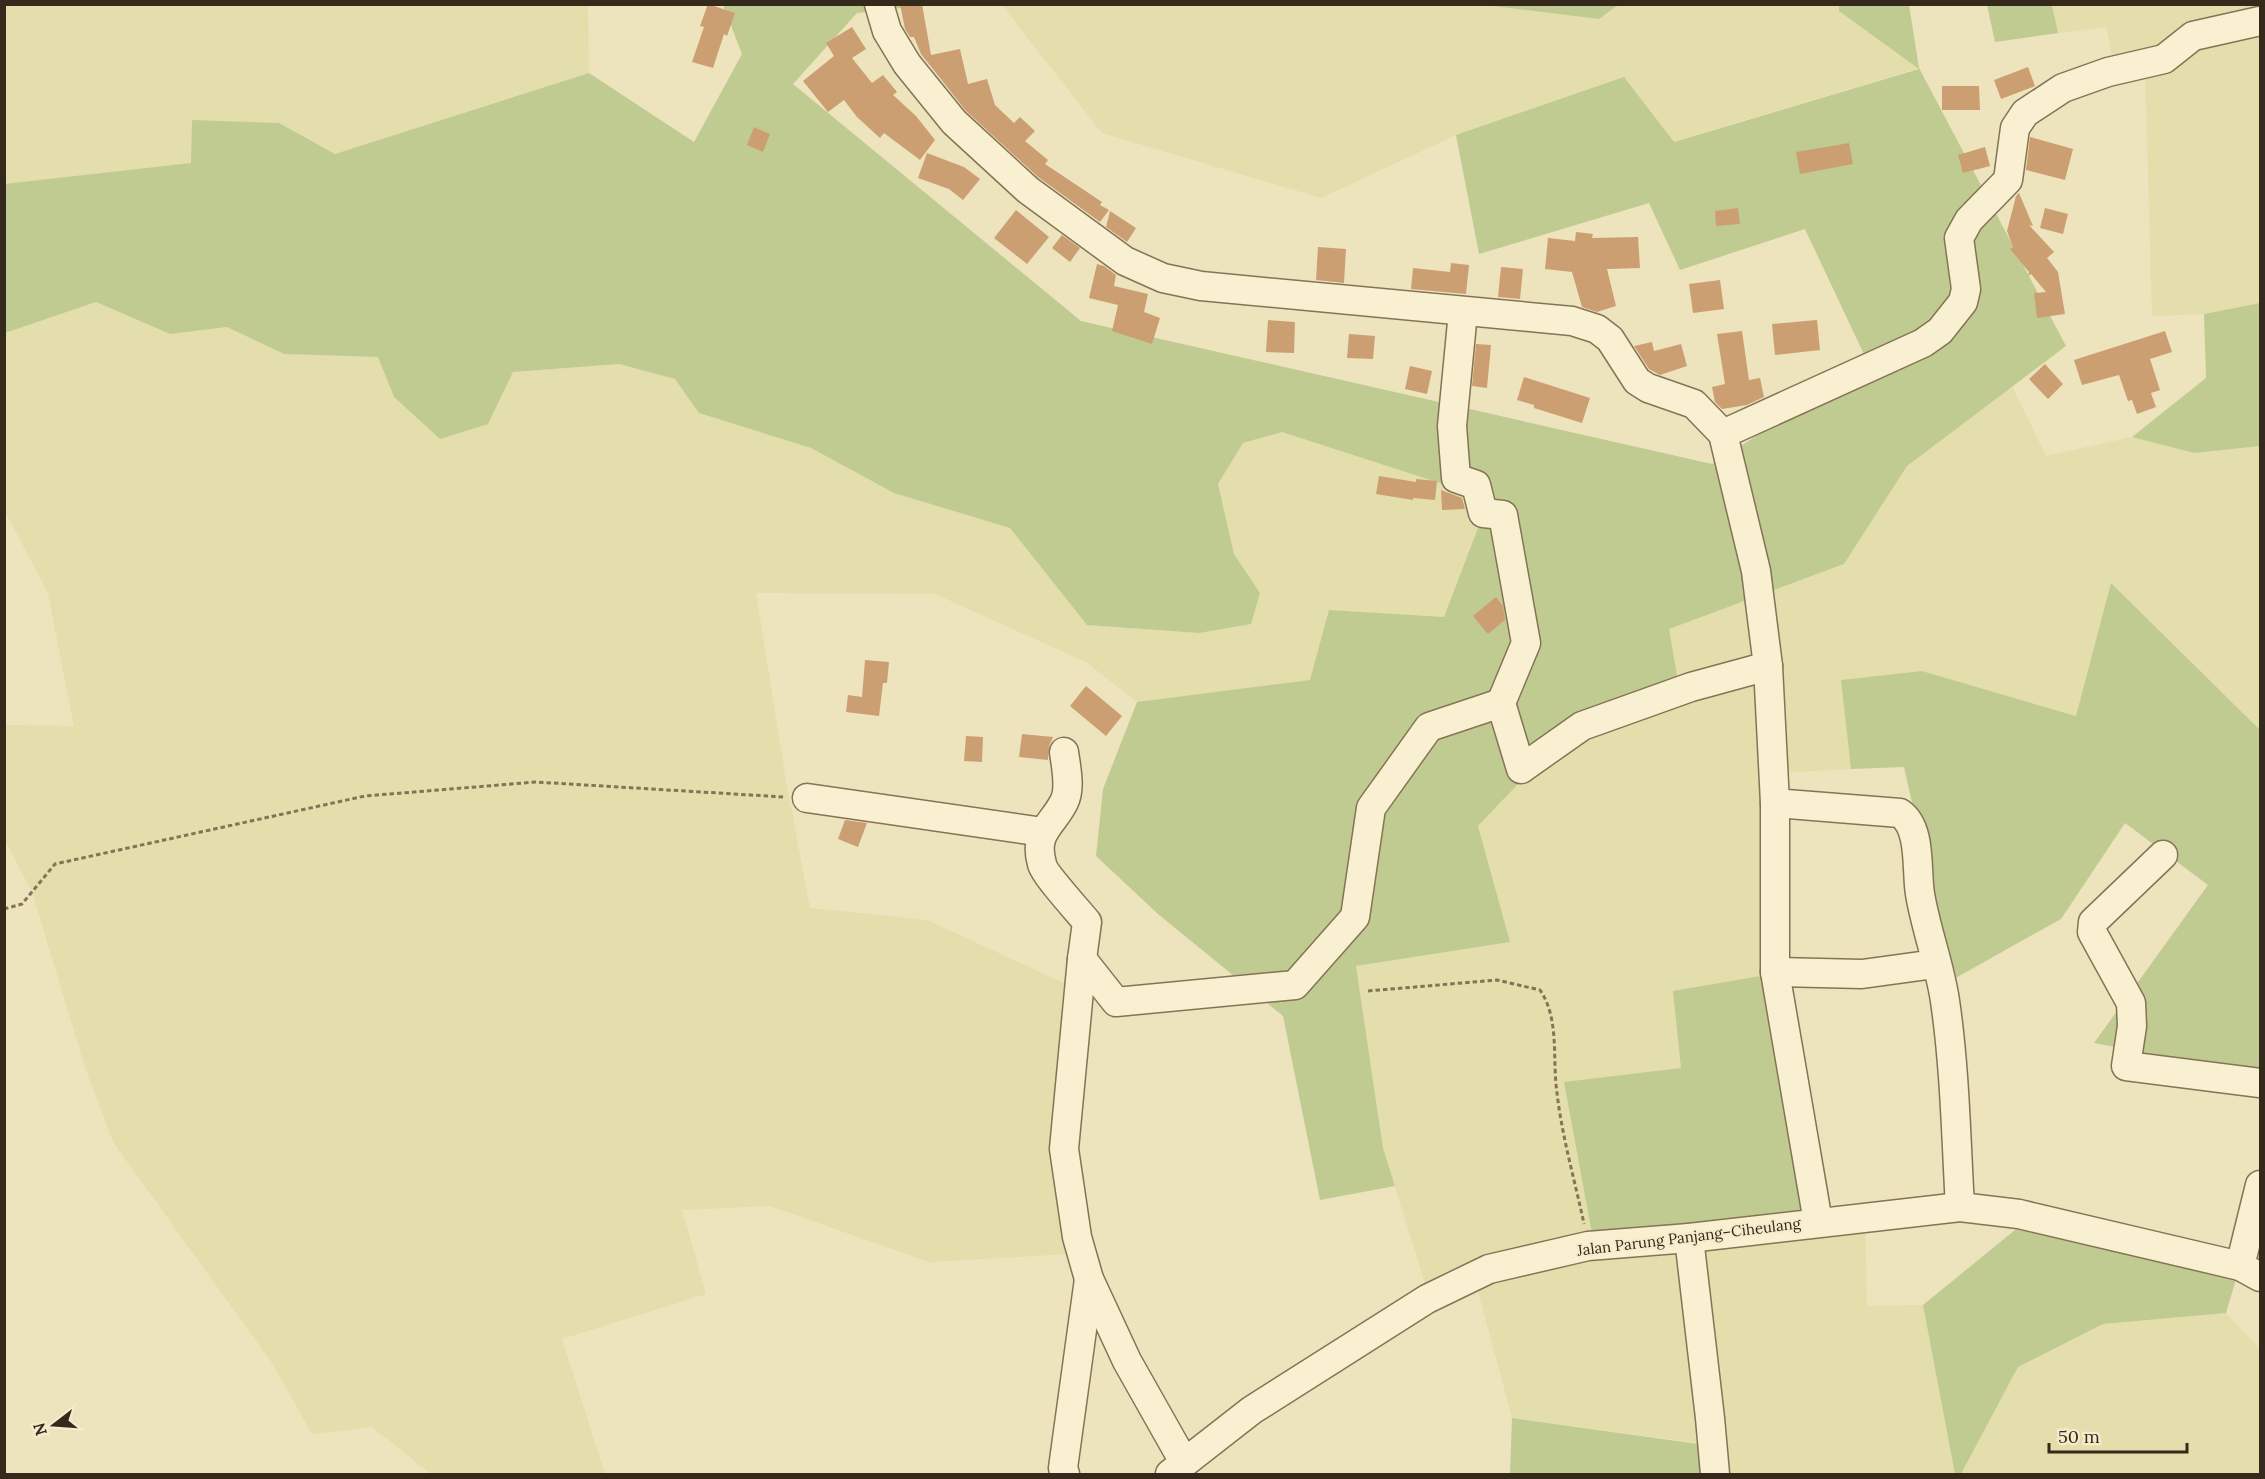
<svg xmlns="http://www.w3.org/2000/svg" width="2265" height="1479" font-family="Lora,serif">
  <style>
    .farmland { fill: #e3deab }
    .green { fill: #c0cb91 }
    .building { fill: #cc9f73 }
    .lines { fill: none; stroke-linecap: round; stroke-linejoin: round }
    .minor-casing { stroke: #857356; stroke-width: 31 }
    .path { stroke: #857356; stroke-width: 3; stroke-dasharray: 4.5 3; stroke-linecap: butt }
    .minor { stroke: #f8f0d0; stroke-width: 28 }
    .labels { text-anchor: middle; stroke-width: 4.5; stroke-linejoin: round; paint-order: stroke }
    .street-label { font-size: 15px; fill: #34291b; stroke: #f5eccc }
  </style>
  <rect width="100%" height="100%" fill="#ede3bd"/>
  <g class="farmland">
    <polygon points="1485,4 1599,19 1618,5 1839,5 1839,11 1919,68 1673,142 1456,135 1321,198 1102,133 1002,5"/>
    <polygon points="4,5 588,5 589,73 335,154 279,123 192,121 192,163 5,184"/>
    <polygon points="2052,5 2260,5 2260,303 2204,314 2152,316 2145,66 2115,69 2106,27 2058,33"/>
    <polygon points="96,302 170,334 227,327 284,354 378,357 394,397 487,424 513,372 619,364 675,379 699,413 811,448 894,493 1010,528 1087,625 1199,633 1260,593 1234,554 1218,484 1243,443 1282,432 1489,499 1444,617 1330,610 1310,680 1137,702 1086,662 935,594 756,593 786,781 810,908 927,920 1070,986 1070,1254 929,1262 770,1206 682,1210 706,1294 562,1339 605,1474 431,1474 372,1427 312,1434 272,1363 113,1142 86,1070 32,892 5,840 5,725 74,726 48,593 5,511 4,333"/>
    <polygon points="2012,386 2046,456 2132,437 2194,453 2260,446 2260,730 2112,584 2077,716 1922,671 1842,680 1851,769 1777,773 1778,973 1681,1068 1593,1239 1865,1217 1867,1306 1923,1305 1955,1474 1723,1474 1720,1446 1512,1418 1474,1276 1427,1290 1383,1148 1356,966 1510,942 1478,826 1668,629 1844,564 1907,466"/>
    <polygon points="2226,1313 2260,1349 2260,1474 1961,1474 2018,1367 2103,1324"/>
  </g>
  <g class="green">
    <polygon points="723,5 927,5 857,13 793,84 1081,321 1712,464 1869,365 1805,229 1680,270 1649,203 1479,254 1456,135 1624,77 1674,142 1919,69 1839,11 1839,5 1909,5 1919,68 2066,346 1907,466 1844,564 1669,629 1682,705 1563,737 1478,826 1510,942 1356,966 1383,1148 1395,1186 1320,1200 1283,1016 1158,914 1096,856 1103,789 1137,702 1310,680 1329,610 1444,617 1489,499 1282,432 1243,443 1218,484 1234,554 1260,593 1251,624 1199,633 1087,625 1010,528 894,493 811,448 699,413 675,379 619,364 513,372 488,424 440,439 394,397 378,357 284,354 227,327 170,334 96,302 5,333 4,184 191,163 192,120 279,123 335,154 589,73 694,142 742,54"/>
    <polygon points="1485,5 1618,5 1599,19"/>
    <polygon points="1987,5 2052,5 2058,33 1995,42"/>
    <polygon points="2260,303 2260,446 2194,453 2132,437 2206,378 2204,314"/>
    <polygon points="2111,583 2260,730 2260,1075 2094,1043 2208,885 2125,823 2061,919 1952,980 1904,767 1851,769 1841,680 1922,671 2076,716"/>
    <polygon points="1778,973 1819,1226 1593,1239 1564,1082 1681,1068 1673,991"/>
    <polygon points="2260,1189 2260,1275 2240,1266 2226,1313 2103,1324 2018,1367 1961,1474 1955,1474 1923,1305 2031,1217 2240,1266"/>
    <polygon points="1512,1418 1720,1447 1723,1474 1510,1474"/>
  </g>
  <g class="building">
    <polygon points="708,4 735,13 727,36 724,34 713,68 692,62 704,27 700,26"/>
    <polygon points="900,4 922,4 931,55 960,49 968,84 987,79 995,105 1014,123 1020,117 1035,131 1025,141 1048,160 1045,164 1102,202 1100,205 1109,210 1100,222 1038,177 966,111 921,54 914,37 910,37 905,29"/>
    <polygon points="852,27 866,49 852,58 872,83 883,75 897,92 893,95 916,116 935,140 920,160 884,133 880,138 857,117 844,100 828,112 803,81 834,56 826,43"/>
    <polygon points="2028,67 2035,86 2001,99 1994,80"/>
    <polygon points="1942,86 1979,86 1980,110 1942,110"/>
    <polygon points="754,127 770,134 763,152 747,145"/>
    <polygon points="2030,137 2073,149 2065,180 2026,170"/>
    <polygon points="1849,143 1853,164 1800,174 1796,152"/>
    <polygon points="1985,147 1990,166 1963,173 1958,155"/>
    <polygon points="927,153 964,167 980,179 963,200 949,189 918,178"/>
    <polygon points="2019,193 2033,226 2029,225 2054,252 2047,258 2058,272 2065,314 2037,318 2034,293 2046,292 2031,274 2028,276 2029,272 2010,249 2013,247 2007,231 2016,196"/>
    <polygon points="1738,208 1740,224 1716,226 1715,211"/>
    <polygon points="2045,208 2068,214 2063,234 2040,228"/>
    <polygon points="1016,210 1049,237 1027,264 994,238"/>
    <polygon points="1110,211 1136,228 1127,242 1106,227"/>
    <polygon points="1576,232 1593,234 1592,238 1638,237 1640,268 1607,269 1616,306 1597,312 1582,307 1572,272 1545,269 1548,238 1575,241"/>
    <polygon points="1062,235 1080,248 1070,262 1052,248"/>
    <polygon points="1318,247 1346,249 1344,283 1316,280"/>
    <polygon points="1451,263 1469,265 1466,294 1411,289 1413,268 1450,272"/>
    <polygon points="1097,264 1104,266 1116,275 1114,286 1148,294 1144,312 1160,318 1152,344 1112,331 1118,305 1089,298"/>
    <polygon points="1501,267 1523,269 1520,299 1498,297"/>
    <polygon points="1720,280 1724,309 1693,313 1689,284"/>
    <polygon points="1268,320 1295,322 1294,353 1266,352"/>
    <polygon points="1817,320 1820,350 1775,355 1772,324"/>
    <polygon points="1742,331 1749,380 1760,378 1764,397 1747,405 1722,409 1715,402 1712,387 1725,384 1717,334"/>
    <polygon points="2165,331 2172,352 2150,359 2160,390 2151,393 2156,407 2137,414 2132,400 2128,401 2119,375 2082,385 2074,360"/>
    <polygon points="1349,334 1375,336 1373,359 1347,358"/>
    <polygon points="1652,342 1654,351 1681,344 1687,366 1660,375 1649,369 1634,346"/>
    <polygon points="1476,344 1491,345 1487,388 1472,386"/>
    <polygon points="2045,364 2063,384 2048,399 2029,379"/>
    <polygon points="1410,366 1432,371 1427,394 1405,389"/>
    <polygon points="1524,377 1590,398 1582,423 1534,408 1534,405 1517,400"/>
    <polygon points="1379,476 1416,482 1416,479 1437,481 1435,500 1413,498 1413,500 1376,494"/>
    <polygon points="1441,490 1462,498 1465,509 1442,510"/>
    <polygon points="1496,597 1503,606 1505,620 1488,634 1473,616"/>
    <polygon points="865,660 889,662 887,683 883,683 879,716 846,712 848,695 862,697"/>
    <polygon points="1086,686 1122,716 1106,736 1070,706"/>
    <polygon points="1022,734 1053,737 1049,746 1048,760 1019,757"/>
    <polygon points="966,736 983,737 982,762 964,761"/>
    <polygon points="845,820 867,823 858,847 838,839"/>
  </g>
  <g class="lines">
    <g class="minor-casing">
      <g id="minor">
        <polyline points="879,4 887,31 907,64 954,122 1028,190 1125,261 1163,278 1201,286 1572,321 1597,329 1610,339 1637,381 1648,388 1694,404 1723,434 1756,571 1768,666 1775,803 1775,972 1818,1222"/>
        <polyline points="1463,312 1452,426 1456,478 1476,485 1483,513 1503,515 1526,643 1501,703"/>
        <polyline points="1723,434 1923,343 1940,331 1963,302 1966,289 1959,238 1969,220 2008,180 2015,128 2025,113 2063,88 2108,72 2164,59 2193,36 2260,21"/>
        <path d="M 1064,752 C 1066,767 1071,789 1064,802 C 1052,826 1033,832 1042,864 C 1044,874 1079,912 1087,922 L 1082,959 L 1064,1149 L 1077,1237 L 1089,1279 L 1127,1361 L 1184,1462"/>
        <polyline points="807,798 1043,832"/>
        <path d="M 1775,803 L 1900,813 C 1922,828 1916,870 1920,894 C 1926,930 1940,966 1945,1001 C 1955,1069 1956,1138 1960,1207"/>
        <polyline points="2163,855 2093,922 2092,932 2131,1003 2132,1026 2126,1066 2260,1083"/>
        <polyline points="1082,959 1116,1002 1295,985 1355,917 1371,808 1429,727 1501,703 1521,769 1582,726 1691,687 1768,666"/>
        <polyline points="1775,972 1862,974 1935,964"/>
        <polyline points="1689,1238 1710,1418 1715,1474"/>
        <polyline points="2240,1266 2260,1185"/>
        <polyline points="1065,1474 1063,1468 1089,1279"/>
        <polyline points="1170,1474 1252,1410 1427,1299 1489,1269 1588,1246 1689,1238 1960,1207 2019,1214 2240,1266 2260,1277"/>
      </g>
    </g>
    <g class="path">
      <polyline points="4,909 22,904 55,864 365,796 536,782 784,797"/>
      <path d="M 1368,991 L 1497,980 L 1540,990 C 1560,1019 1552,1060 1557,1093 C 1562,1137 1575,1181 1584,1224"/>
    </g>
    <use href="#minor" class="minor"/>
  </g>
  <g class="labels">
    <g class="street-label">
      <text transform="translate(1689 1237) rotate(-7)" y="5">Jalan Parung Panjang–Ciheulang</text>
    </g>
  </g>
  <rect width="2265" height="1479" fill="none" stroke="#34291b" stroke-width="12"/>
  <g transform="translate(54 1425) rotate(253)" stroke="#f5eccc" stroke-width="4.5" paint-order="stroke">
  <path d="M0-4.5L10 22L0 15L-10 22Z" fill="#34291b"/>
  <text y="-9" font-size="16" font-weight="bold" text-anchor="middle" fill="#34291b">N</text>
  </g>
  <path d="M2049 1443v9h138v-9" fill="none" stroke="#34291b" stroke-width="3"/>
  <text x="2058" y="1443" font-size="18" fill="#34291b" stroke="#f5eccc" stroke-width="4.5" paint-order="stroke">50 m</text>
</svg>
